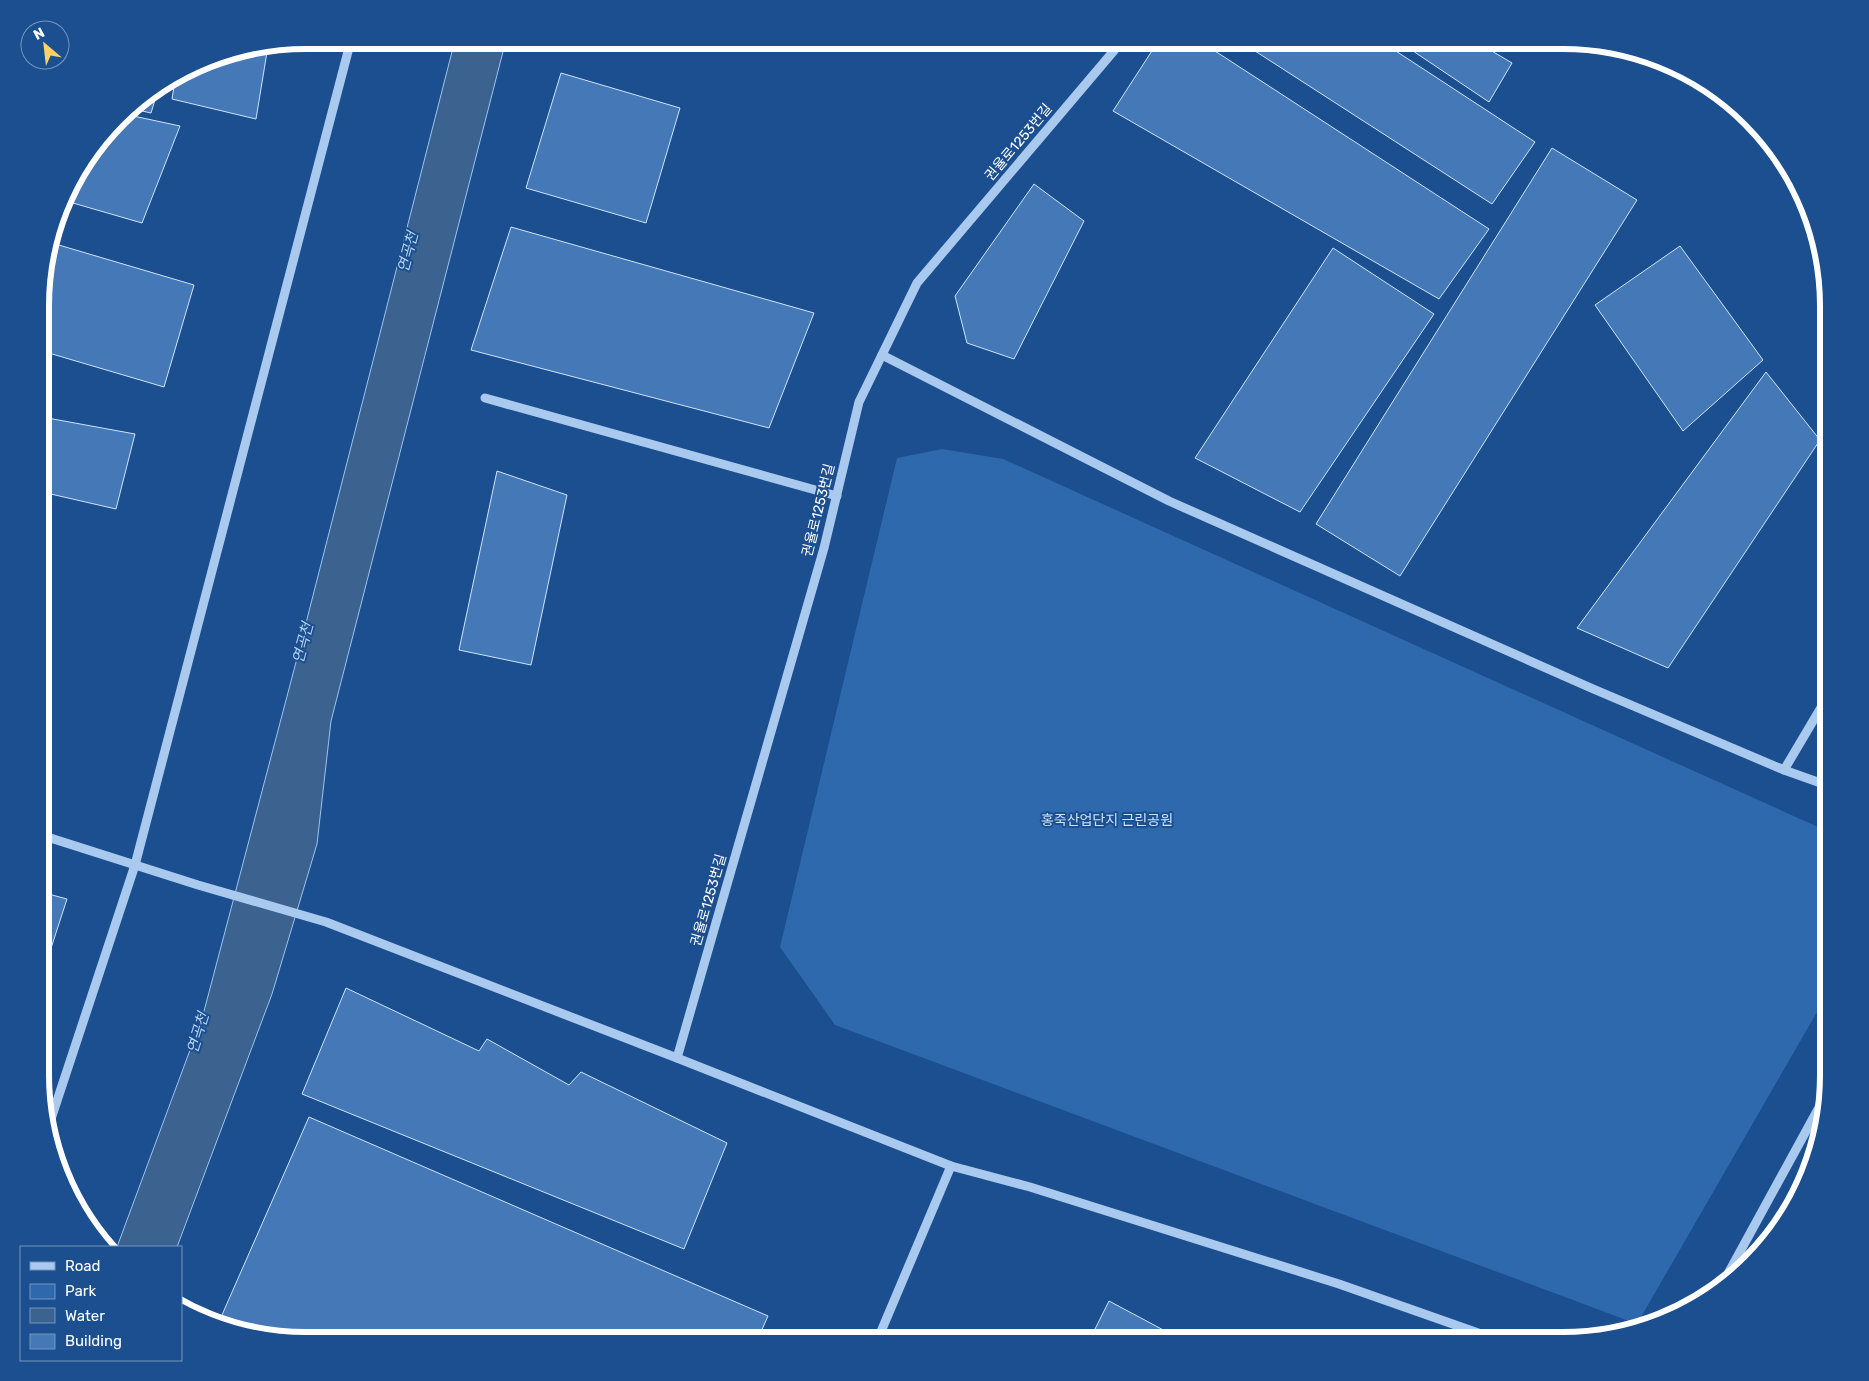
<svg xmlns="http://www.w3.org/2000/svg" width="1869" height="1381" font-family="Rubik,'Noto Sans KR',sans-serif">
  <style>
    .green { fill: #2e69ad }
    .water { fill: #3c6290; stroke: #9cc4f0 }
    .building { fill: #4478b7; stroke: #cfe3fa }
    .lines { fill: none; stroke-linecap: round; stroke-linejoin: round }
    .minor { stroke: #a9c9ee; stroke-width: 9 }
    .labels { text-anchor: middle; stroke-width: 4; stroke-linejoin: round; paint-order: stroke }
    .street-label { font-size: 14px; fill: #fff; stroke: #1b4f8f }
    .park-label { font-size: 14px; fill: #cfe3fa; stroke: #1b4f8f }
    .water-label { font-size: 15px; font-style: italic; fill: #b5d3f5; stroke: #1b4f8f }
    .rim { fill: none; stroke: #fff; stroke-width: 6 }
  </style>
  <rect width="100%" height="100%" fill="#1b4f8f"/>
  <polygon class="green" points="942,449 1003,459 1829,832 1828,993 1637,1324 835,1025 780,947 897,458"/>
  <polygon class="water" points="455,40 506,40 331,721 317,844 272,994 177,1247 117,1247 203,1015 295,666"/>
  <g class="building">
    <polygon points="1159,40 1198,40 1489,229 1439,299 1113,111"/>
    <polygon points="1238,40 1379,40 1535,142 1492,204"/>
    <polygon points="1395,40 1407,40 1403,46"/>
    <polygon points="1414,40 1475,41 1512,63 1489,102 1410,49"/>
    <polygon points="253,49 267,52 256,119 172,99 175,80 220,54"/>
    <polygon points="561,73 680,108 646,223 526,188"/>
    <polygon points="158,90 151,113 129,108 131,106"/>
    <polygon points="124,114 180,126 142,223 66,201 75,173"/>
    <polygon points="1552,148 1637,200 1400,576 1316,524"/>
    <polygon points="1034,184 1084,221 1014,359 967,343 955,296"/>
    <polygon points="511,227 814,313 769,428 471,350"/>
    <polygon points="52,243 194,285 164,387 42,351 42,271"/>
    <polygon points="1680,246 1763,360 1683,431 1595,305"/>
    <polygon points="1333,248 1434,314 1300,512 1195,458"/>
    <polygon points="1766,372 1820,440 1668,668 1577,628"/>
    <polygon points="42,417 135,434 116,509 42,492"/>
    <polygon points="497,471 567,495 531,665 459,650"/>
    <polygon points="41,892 67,899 41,979"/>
    <polygon points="346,988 479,1051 487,1039 569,1085 581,1072 727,1143 684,1249 302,1094"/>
    <polygon points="309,1117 768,1316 757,1341 288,1340 218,1324"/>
    <polygon points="1811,1169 1809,1177 1784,1217"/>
    <polygon points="1109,1301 1184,1341 1089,1341"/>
  </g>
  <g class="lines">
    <g class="minor">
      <polyline points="882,355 1169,501 1591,688 1784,770 1829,786"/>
      <polyline points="485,398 837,496"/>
      <polyline points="1784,770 1829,694"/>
      <polyline points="41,835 198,885 326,922 677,1058 951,1166 1030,1187 1339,1284 1501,1341"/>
      <polyline points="677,1058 824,548 859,402 917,283 1123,40"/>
      <polyline points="49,1125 135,865 351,40"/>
      <polyline points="1724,1281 1828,1091"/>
      <polyline points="877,1341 951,1166"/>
    </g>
  </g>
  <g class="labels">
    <g class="street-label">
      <text transform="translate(1018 142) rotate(-50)" y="5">권율로1253번길</text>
      <text transform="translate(818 510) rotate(-76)" y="5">권율로1253번길</text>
      <text transform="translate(708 900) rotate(-74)" y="5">권율로1253번길</text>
    </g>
    <g class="park-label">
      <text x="1107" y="825">홍죽산업단지 근린공원</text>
    </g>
    <g class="water-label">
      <text transform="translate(408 252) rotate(-75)" y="5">연곡천</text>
      <text transform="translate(303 643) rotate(-75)" y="5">연곡천</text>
      <text transform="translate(198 1033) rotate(-73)" y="5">연곡천</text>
    </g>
  </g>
  <path d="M0 0H1869V1381H0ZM306 49H1563A257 257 0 0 1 1820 306V1075A257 257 0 0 1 1563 1332H306A257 257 0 0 1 49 1075V306A257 257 0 0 1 306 49Z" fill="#1b4f8f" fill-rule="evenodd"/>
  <path class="rim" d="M306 49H1563A257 257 0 0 1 1820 306V1075A257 257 0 0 1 1563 1332H306A257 257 0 0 1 49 1075V306A257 257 0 0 1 306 49Z"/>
  <rect x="20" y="1246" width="162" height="115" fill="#1b4f8f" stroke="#7695bc"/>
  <rect x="30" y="1262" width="25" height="8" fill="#a9c9ee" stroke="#7695bc"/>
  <text x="65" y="1271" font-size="15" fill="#ffffff">Road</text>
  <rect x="30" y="1284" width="25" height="15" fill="#2e69ad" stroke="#7695bc"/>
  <text x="65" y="1296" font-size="15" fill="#ffffff">Park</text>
  <rect x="30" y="1308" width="25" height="15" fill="#3c6290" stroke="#7695bc"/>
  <text x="65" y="1321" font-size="15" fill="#ffffff">Water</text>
  <rect x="30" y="1334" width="25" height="15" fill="#4478b7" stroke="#7695bc"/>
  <text x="65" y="1346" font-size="15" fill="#ffffff">Building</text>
  <g transform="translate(45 45) rotate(332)"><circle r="24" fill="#1b4f8f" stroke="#7695bc"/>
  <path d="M0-4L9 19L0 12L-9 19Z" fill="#ffd166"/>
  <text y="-8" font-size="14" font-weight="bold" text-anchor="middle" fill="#ffffff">N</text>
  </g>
</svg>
